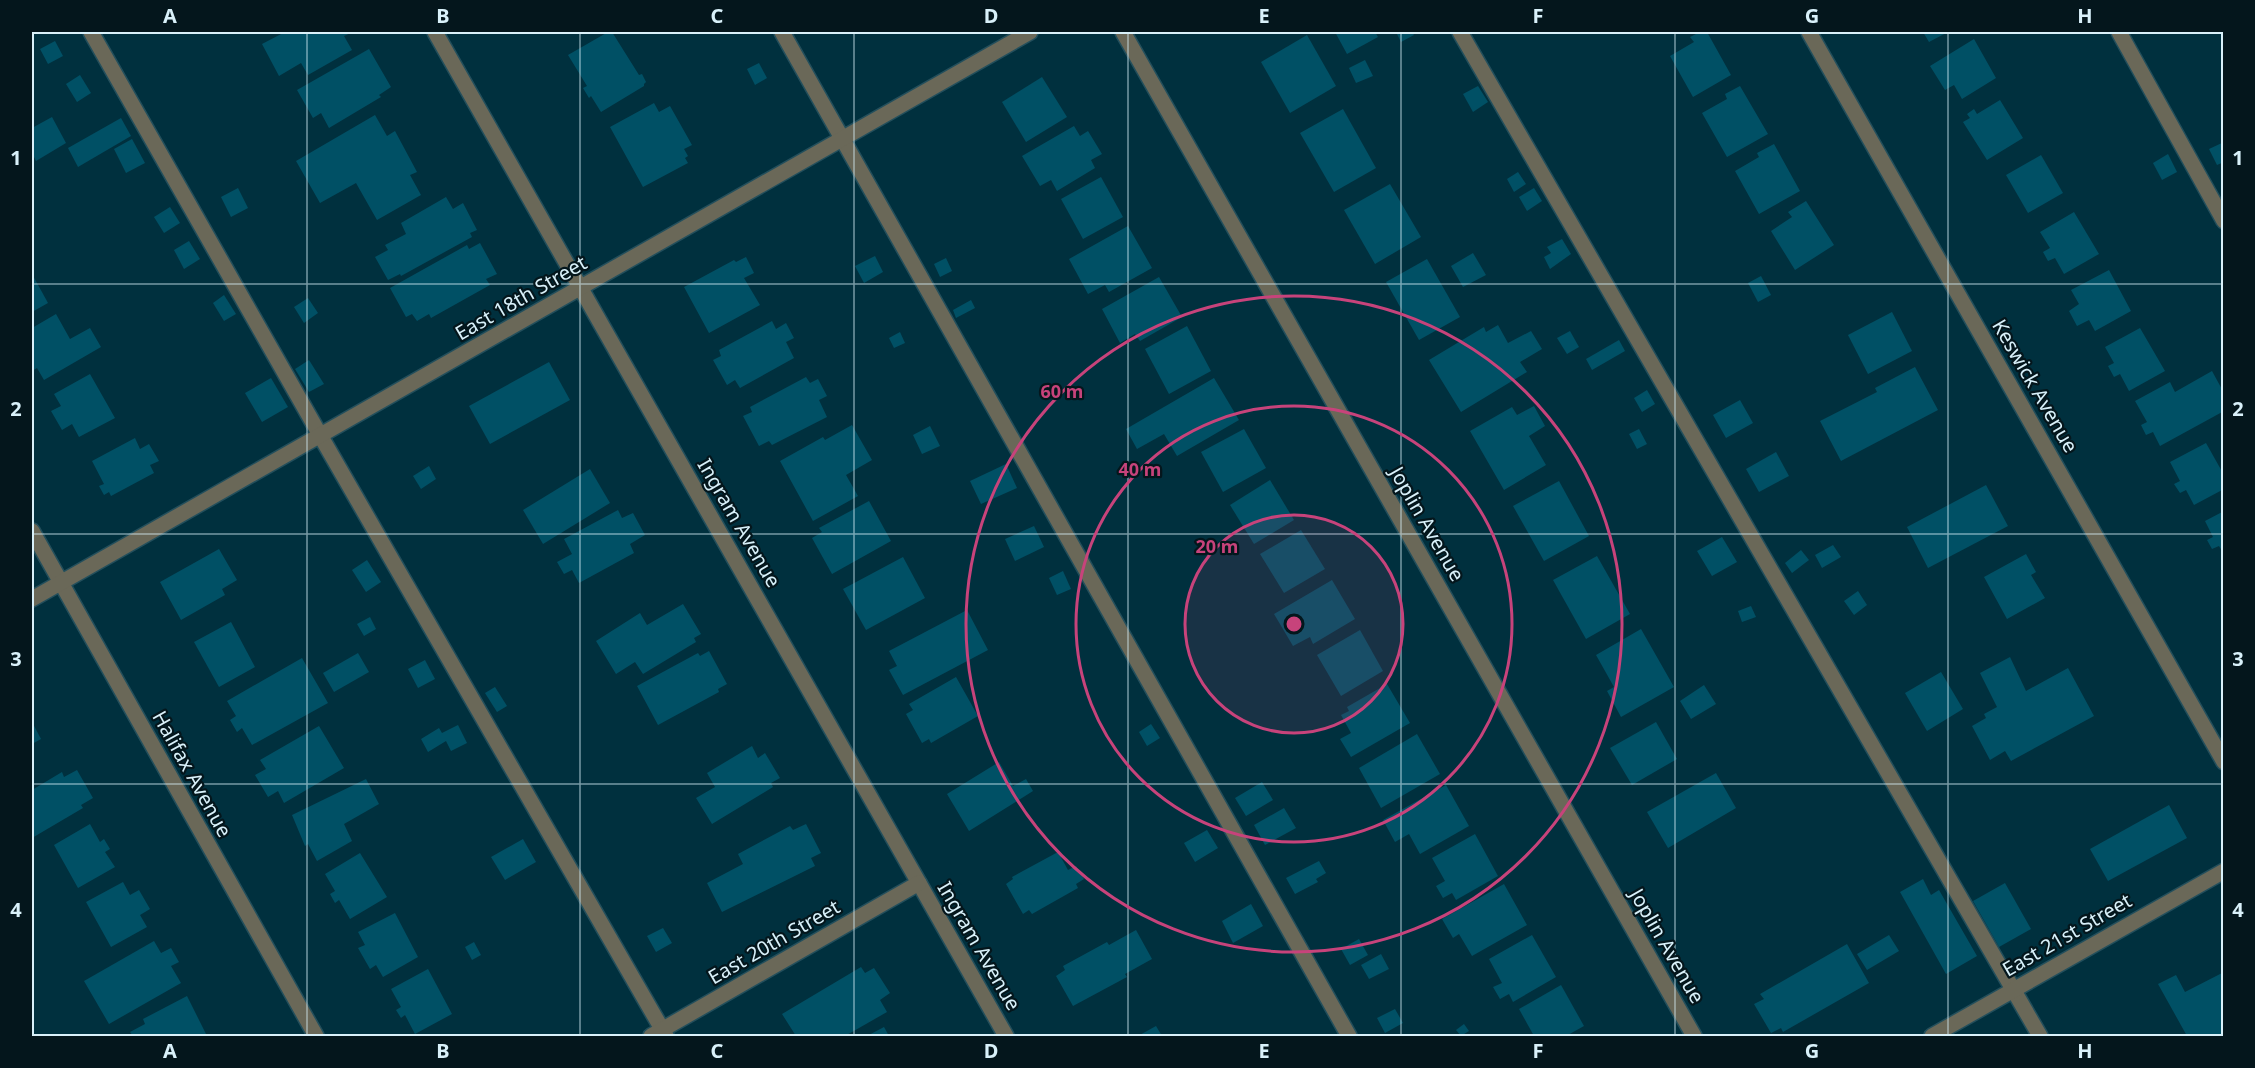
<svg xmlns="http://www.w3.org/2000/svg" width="2255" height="1068" font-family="'Noto Sans',sans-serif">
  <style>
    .building { fill: #005065 }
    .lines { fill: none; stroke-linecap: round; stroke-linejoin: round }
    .service-casing { stroke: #234f5c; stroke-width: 18 }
    .minor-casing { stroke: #234f5c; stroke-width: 18 }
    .service { stroke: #6a6858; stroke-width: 15 }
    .minor { stroke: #6a6858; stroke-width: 15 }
    .grid { fill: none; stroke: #d9f1fa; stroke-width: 1.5; stroke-opacity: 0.55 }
    .ring { fill: none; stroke: #c7437b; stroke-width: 3 }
    .labels { text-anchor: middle; stroke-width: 4.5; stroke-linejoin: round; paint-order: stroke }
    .street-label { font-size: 20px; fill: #d9f1fa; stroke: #04161c }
    .centre { fill: #c7437b; stroke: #04161c; stroke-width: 3 }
    .ring-label { font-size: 18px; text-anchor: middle; font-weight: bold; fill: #c7437b; stroke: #04161c; stroke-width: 4.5; stroke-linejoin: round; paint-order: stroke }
    .neatline { fill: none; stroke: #d9f1fa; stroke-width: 2 }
    .grid-label { font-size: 20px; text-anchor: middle; font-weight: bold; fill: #d9f1fa }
  </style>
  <rect width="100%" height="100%" fill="#00303e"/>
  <g class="building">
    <polygon points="285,32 353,32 344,36 352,50 308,75 301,63 279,76 262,44"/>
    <polygon points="608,32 612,32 639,75 642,74 646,82 644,84 644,86 601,112 591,96 589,98 583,88 587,86 568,55"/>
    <polygon points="1335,32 1375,32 1378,37 1347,54"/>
    <polygon points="1396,32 1412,32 1414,35 1401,42"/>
    <polygon points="1700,32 1707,32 1731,75 1693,97 1670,56 1694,42 1690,37"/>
    <polygon points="1923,32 1948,32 1929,42"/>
    <polygon points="1307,35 1336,86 1290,113 1261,62"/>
    <polygon points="1974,39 1996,78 1962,99 1954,85 1945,90 1930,66"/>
    <polygon points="55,41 63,56 48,64 40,49"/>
    <polygon points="369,49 391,87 379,95 381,97 329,128 321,113 313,118 297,90"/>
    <polygon points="1365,60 1373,76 1356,83 1349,68"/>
    <polygon points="759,63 767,78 755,85 747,69"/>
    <polygon points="80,75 91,93 77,102 66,84"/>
    <polygon points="1042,77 1067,117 1026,142 1002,102"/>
    <polygon points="1478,86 1488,102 1473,112 1463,94"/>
    <polygon points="1740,86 1768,134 1727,157 1702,113 1727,99 1725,94"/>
    <polygon points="2000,100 2023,138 1987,160 1963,122 1970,118 1967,114 1974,109 1977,114"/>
    <polygon points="654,103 659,112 670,106 692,145 684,149 688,156 685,158 688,163 643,187 610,127"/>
    <polygon points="1343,109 1376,168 1334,192 1300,133"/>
    <polygon points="375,115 387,136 395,131 417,172 410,175 421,195 377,220 356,183 320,203 296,161"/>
    <polygon points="52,117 66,143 36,161 32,153 32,128"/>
    <polygon points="121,118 131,136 78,167 68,148"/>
    <polygon points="1074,126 1080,136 1088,131 1102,154 1091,160 1095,168 1057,191 1051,180 1040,186 1022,156"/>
    <polygon points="132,139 145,163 126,173 114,149"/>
    <polygon points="2224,142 2224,162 2217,165 2209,149"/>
    <polygon points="1774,144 1800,191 1759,214 1735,171 1759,157 1757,153"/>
    <polygon points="2168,154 2177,172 2162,180 2153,163"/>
    <polygon points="2041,155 2063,193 2028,213 2006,175"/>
    <polygon points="1518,172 1526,184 1514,192 1507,179"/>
    <polygon points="1101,177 1123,217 1083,239 1061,199"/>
    <polygon points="1390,184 1421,237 1375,264 1344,210"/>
    <polygon points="238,188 248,208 231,217 221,197"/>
    <polygon points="1534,188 1542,201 1527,211 1519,197"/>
    <polygon points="446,197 453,209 463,203 477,230 470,233 472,237 401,276 400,274 388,280 375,257 388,250 385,245 406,234 401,223"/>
    <polygon points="1806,201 1834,245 1795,270 1771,231 1792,217 1788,212"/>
    <polygon points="170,207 180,223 164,233 154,217"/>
    <polygon points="2074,212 2099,254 2064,274 2055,258 2048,261 2043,252 2050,248 2040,232"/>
    <polygon points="1128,226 1152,268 1109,292 1105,285 1088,294 1069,259"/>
    <polygon points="1562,239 1571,254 1550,269 1544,257 1551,253 1547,247"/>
    <polygon points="189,241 200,259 184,269 174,250"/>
    <polygon points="480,243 497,274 486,279 490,285 431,318 429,314 417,321 412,314 406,317 390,288 467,245 469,249"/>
    <polygon points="1473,253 1486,275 1463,287 1451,266"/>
    <polygon points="875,256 883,272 864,283 855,266"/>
    <polygon points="746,257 754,273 744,278 760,305 709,333 684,287 734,260 736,262"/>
    <polygon points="946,258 952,271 940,277 934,264"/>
    <polygon points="1427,259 1460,317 1419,340 1386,282"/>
    <polygon points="2109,270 2131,311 2095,331 2089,320 2077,326 2069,311 2079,304 2071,290"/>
    <polygon points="32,274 48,303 32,312"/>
    <polygon points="1761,276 1771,295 1758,302 1748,283"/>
    <polygon points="1159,277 1182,317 1140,341 1135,334 1120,343 1102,309"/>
    <polygon points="224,295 236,314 224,321 213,303"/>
    <polygon points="308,298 318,313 304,323 294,307"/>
    <polygon points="971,300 975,308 956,318 953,310"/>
    <polygon points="1892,312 1912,351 1868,374 1848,335"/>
    <polygon points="56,314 70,339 90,328 101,347 44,380 37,368 32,371 32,328"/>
    <polygon points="772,321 776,329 786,323 794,338 786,342 794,358 740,388 735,380 727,385 713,360 721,356 719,350"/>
    <polygon points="1498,325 1508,343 1531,331 1542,349 1520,362 1527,372 1461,412 1429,360 1484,327 1486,332"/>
    <polygon points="1187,326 1211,371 1169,394 1145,349"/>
    <polygon points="2140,328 2165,371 2129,391 2120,374 2114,377 2108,366 2114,363 2105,347"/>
    <polygon points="1570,331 1579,347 1567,354 1557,338"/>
    <polygon points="900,332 905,343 894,348 889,338"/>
    <polygon points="1619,340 1625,351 1592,370 1586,359"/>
    <polygon points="309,360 324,384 309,392 295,369"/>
    <polygon points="549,362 570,400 490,444 469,406"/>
    <polygon points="1915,367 1938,410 1841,461 1820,421 1877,392 1875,388"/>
    <polygon points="2212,371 2224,393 2224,411 2160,446 2153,432 2146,435 2141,425 2147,422 2135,401 2170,382 2175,392"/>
    <polygon points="90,374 115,418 79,437 72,424 62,430 51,411 61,406 54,394"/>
    <polygon points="806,377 810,383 818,379 827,396 819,400 827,417 772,445 769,441 759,446 743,416 752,412 750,407"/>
    <polygon points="271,378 288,407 262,422 245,393"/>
    <polygon points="1214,378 1239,420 1177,456 1164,434 1137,449 1126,429"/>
    <polygon points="1647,390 1655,404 1642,412 1634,398"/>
    <polygon points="1740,400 1753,423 1726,438 1713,415"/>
    <polygon points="1534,406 1545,426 1529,436 1546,465 1504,490 1470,431 1512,407 1517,415"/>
    <polygon points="852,425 872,460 846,475 858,496 813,521 780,461 823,437 825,440"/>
    <polygon points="930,426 940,446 922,454 913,435"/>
    <polygon points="1244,429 1266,468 1223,492 1201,452"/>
    <polygon points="1639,429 1647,444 1637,449 1629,434"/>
    <polygon points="135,438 140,449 149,444 159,461 150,465 154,473 111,496 109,492 104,495 99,486 104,484 92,461"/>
    <polygon points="2206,443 2224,475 2224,489 2194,505 2186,490 2180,493 2174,484 2180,481 2170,462"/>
    <polygon points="1776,452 1789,476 1759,492 1746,469"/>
    <polygon points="1006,464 1017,488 981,504 970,481"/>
    <polygon points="429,466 436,479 421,489 413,476"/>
    <polygon points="590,469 610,503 543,544 523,510"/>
    <polygon points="1270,480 1294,520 1254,544 1230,505"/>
    <polygon points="1559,481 1589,536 1544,561 1513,506"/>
    <polygon points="1986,485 2008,526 1928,568 1907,527"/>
    <polygon points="869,501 891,541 832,574 812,538 822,532 819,528"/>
    <polygon points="618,510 622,518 633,513 645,535 630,544 634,553 579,583 572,570 564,574 557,562 572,554 564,539"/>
    <polygon points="2224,511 2224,554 2219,546 2212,549 2207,540 2213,537 2205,521"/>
    <polygon points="1034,526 1044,547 1015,561 1005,539"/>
    <polygon points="1301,530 1325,569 1284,593 1260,554"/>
    <polygon points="1722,537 1737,562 1712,576 1697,551"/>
    <polygon points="1833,545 1841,557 1822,568 1815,555"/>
    <polygon points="219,549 237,580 222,589 225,595 181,620 160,582"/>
    <polygon points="1801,550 1809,560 1792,573 1785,563"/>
    <polygon points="2026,554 2036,572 2031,575 2045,598 2007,619 1984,577"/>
    <polygon points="1597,556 1630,614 1586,639 1553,580"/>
    <polygon points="903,557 925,598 866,630 843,589"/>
    <polygon points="367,560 381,582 366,592 352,570"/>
    <polygon points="1063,571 1071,589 1057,595 1049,578"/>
    <polygon points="1332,580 1355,619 1313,644 1310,637 1293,646 1274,614"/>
    <polygon points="1858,591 1867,605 1854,615 1844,601"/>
    <polygon points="683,604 701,634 694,638 696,642 643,674 635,662 616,674 596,641 640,613 647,625"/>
    <polygon points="1751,606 1756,617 1742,622 1738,611"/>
    <polygon points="967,610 988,650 903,695 889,670 897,666 889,651"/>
    <polygon points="370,617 376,629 364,636 357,624"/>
    <polygon points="231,622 255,667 219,687 194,642"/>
    <polygon points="1641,629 1674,687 1621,717 1607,691 1614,687 1596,655"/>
    <polygon points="1360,630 1383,671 1341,696 1317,655"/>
    <polygon points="709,651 727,684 718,689 719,692 658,725 637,686 698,653 700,656"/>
    <polygon points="358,653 369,672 334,692 323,673"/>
    <polygon points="2010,657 2026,691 2068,668 2094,716 2011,761 2005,751 1990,760 1972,726 1986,718 1984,714 1997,707 1980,673"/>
    <polygon points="302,658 328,703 252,745 242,728 237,732 230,720 236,716 227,701"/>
    <polygon points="425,660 435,679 418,688 408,669"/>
    <polygon points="1941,672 1963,709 1927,731 1905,693"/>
    <polygon points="956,677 978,716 931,743 929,739 922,743 906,714 913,710 909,704"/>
    <polygon points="1387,684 1410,723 1351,757 1340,739 1351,733 1341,715 1349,711 1347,707"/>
    <polygon points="1704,685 1716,704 1691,719 1680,701"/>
    <polygon points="495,687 507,706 497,712 485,693"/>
    <polygon points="32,722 41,739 32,744"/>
    <polygon points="1656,722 1677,759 1632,785 1610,748"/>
    <polygon points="1151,724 1160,738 1147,746 1139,732"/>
    <polygon points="458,725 467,743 451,751 446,741 428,752 421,739 439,728 442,733"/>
    <polygon points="319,726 344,768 284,803 278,791 268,797 255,775 266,769 260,760"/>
    <polygon points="1417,734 1440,774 1381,808 1359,768"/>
    <polygon points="752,746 758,758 765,753 780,778 771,783 773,787 712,824 696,798 715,787 707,773"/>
    <polygon points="999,762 1013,786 1026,779 1033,791 969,831 947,794"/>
    <polygon points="77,770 93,798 81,805 83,808 32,838 32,790 62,772 64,777"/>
    <polygon points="1716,773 1736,808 1668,848 1647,812"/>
    <polygon points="366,779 379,804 344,824 352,841 317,861 308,844 305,846 292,815"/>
    <polygon points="1262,782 1273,800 1246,816 1235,798"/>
    <polygon points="1446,785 1469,826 1420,854 1409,834 1395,842 1383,820"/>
    <polygon points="2169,805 2187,838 2108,881 2090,849"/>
    <polygon points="1284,808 1296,828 1265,845 1254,825"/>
    <polygon points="90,824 100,842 104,839 110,849 105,852 115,867 78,888 54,845"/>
    <polygon points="806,824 821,853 811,858 815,866 722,912 707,883 743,864 738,854 790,826 793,830"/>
    <polygon points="1207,830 1218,848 1195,862 1184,843"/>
    <polygon points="1475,834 1498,876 1456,900 1452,893 1443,898 1436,886 1445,881 1432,858"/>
    <polygon points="523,839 536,862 505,880 491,857"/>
    <polygon points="1058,852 1068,870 1076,866 1084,879 1076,884 1078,888 1032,914 1029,910 1023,914 1006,884 1013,879 1012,877"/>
    <polygon points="360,853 387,897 350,919 339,900 335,903 330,894 335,891 325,874"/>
    <polygon points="1319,861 1326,873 1316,879 1318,882 1295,894 1286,878"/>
    <polygon points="1923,879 1931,895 1939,890 1977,956 1946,974 1900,892"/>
    <polygon points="123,882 130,895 139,890 150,909 140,915 147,927 111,947 86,902"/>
    <polygon points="2005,883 2031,929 1999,947 1973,901"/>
    <polygon points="1504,884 1527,925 1472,956 1459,934 1453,938 1442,919"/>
    <polygon points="1251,904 1263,926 1233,943 1222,921"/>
    <polygon points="395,913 418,957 383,977 376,965 370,969 358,948 365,945 358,932"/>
    <polygon points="663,928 672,943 656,952 647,936"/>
    <polygon points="1136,930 1152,959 1125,974 1127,977 1073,1006 1056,976 1065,970 1063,966 1107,942 1109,945"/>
    <polygon points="1532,935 1556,977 1513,1002 1509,994 1500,999 1493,987 1502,983 1489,959"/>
    <polygon points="1889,935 1899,951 1867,970 1857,954"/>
    <polygon points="1359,939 1368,955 1350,965 1341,949"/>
    <polygon points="154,941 161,953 171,948 179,962 171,966 181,983 109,1024 84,981"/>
    <polygon points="474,942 481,955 472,960 465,947"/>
    <polygon points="1847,944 1869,983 1783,1032 1781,1028 1771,1033 1754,1004 1764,999 1760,994"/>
    <polygon points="1381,954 1389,969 1369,979 1361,965"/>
    <polygon points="861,967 865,973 874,968 890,993 880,1000 887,1012 845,1036 796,1036 782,1014"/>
    <polygon points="428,969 452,1014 415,1034 405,1015 401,1018 396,1010 401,1007 391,989"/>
    <polygon points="2224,972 2224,1036 2187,1036 2158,984 2176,975 2185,992"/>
    <polygon points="1561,985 1584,1026 1566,1036 1534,1036 1519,1009"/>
    <polygon points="187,996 206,1034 202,1036 133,1036 130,1032 145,1024 143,1019"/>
    <polygon points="1395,1009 1403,1023 1385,1033 1377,1018"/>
    <polygon points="1464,1024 1469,1031 1461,1036 1456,1030"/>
    <polygon points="1156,1026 1162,1036 1138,1036"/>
    <polygon points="884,1027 889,1036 867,1036"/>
  </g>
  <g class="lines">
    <g class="service-casing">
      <g id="service">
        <polyline points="91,32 320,435 666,1036"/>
        <polyline points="782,32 1349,1036"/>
        <polyline points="1460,32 2040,1036"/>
        <polyline points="2119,32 2224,221"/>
      </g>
    </g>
    <g class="minor-casing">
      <g id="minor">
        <polyline points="435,32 1006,1036"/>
        <polyline points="1123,32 1694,1036"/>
        <polyline points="1809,32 2224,762"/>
        <polyline points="32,531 316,1036"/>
        <polyline points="32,599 1030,32"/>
        <polyline points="651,1036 919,883"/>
        <polyline points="1932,1036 2224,871"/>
      </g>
    </g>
    <use href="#service" class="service"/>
    <use href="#minor" class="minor"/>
  </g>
  <path class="grid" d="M 307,32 L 307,1036M 580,32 L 580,1036M 854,32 L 854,1036M 1128,32 L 1128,1036M 1401,32 L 1401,1036M 1675,32 L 1675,1036M 1948,32 L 1948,1036M 32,284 L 2224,284M 32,534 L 2224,534M 32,784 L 2224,784"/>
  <circle cx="1294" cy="624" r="109" fill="#c7437b" fill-opacity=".12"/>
  <g class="ring">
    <circle cx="1294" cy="624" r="109"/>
    <circle cx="1294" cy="624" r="218"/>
    <circle cx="1294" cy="624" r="328"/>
  </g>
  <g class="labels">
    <g class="street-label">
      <text transform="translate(521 298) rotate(-30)" y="7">East 18th Street</text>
      <text transform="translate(2035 386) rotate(60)" y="7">Keswick Avenue</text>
      <text transform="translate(739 523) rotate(60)" y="7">Ingram Avenue</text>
      <text transform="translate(1427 524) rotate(60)" y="7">Joplin Avenue</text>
      <text transform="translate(192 774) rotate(61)" y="7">Halifax Avenue</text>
      <text transform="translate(2067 935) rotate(-30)" y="7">East 21st Street</text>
      <text transform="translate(774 942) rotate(-30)" y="7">East 20th Street</text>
      <text transform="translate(979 946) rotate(60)" y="7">Ingram Avenue</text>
      <text transform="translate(1667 946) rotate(60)" y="7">Joplin Avenue</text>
    </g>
  </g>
  <circle cx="1294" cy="624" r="9" class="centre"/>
  <g class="ring-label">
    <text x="1062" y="398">60 m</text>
    <text x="1140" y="476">40 m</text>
    <text x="1217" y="553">20 m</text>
  </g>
  <rect width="2255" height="1068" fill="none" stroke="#04161c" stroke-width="66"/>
  <rect x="33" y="33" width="2189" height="1002" class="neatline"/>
  <g class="grid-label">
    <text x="170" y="23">A</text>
    <text x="443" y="23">B</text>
    <text x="717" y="23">C</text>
    <text x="991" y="23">D</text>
    <text x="1264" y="23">E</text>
    <text x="1538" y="23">F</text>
    <text x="1812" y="23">G</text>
    <text x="2085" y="23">H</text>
    <text x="16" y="165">1</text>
    <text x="2238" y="165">1</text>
    <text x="16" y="416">2</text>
    <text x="2238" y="416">2</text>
    <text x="16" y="666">3</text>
    <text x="2238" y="666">3</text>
    <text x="16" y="917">4</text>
    <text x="2238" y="917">4</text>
    <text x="170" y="1058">A</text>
    <text x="443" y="1058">B</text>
    <text x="717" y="1058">C</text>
    <text x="991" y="1058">D</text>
    <text x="1264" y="1058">E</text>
    <text x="1538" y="1058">F</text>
    <text x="1812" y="1058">G</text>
    <text x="2085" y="1058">H</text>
  </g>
</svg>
